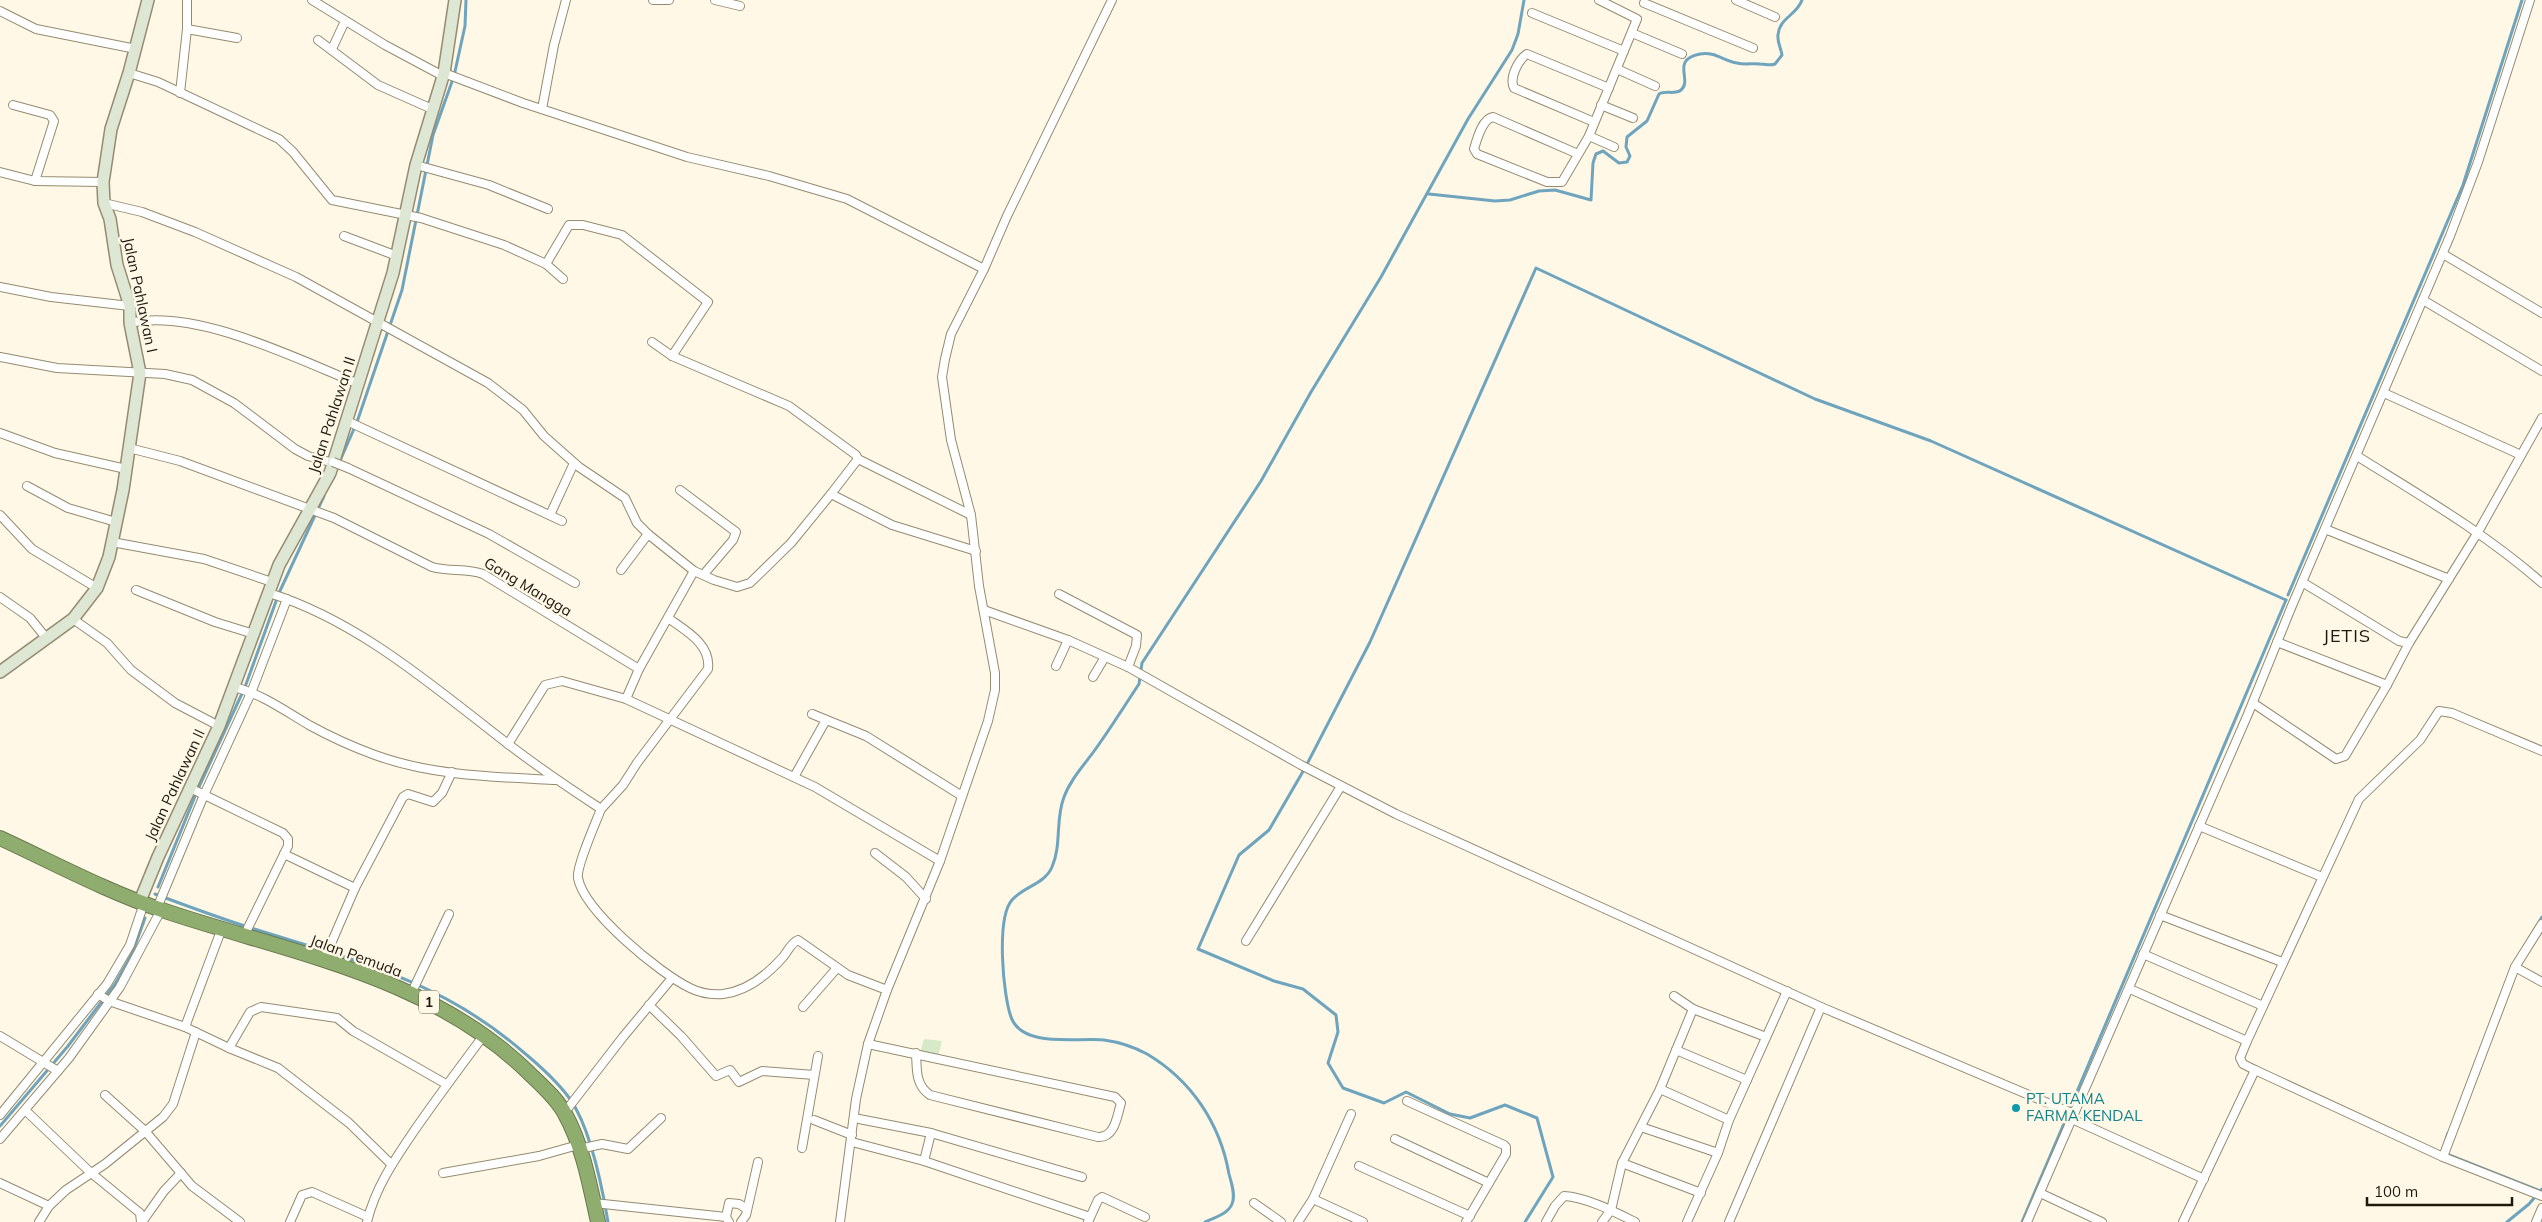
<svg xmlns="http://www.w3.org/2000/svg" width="2542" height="1222" font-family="Mulish,sans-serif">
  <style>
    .green { fill: #d6e9c9 }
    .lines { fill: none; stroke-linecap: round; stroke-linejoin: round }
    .stream { stroke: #6ea4be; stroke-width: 3 }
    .street-casing { stroke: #958b70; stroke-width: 10 }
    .secondary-casing { stroke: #958b70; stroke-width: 14 }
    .highway-casing { stroke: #68794e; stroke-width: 16 }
    .street { stroke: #fff; stroke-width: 8 }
    .secondary { stroke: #dee6d4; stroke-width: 11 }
    .highway { stroke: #90ad70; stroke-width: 14 }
    .street-bridge-casing { stroke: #958b70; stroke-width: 10; stroke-linecap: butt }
    .street-bridge { stroke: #fff; stroke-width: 8 }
    .culture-dot { fill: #0f9aa8; stroke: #fff8e6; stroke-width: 2 }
    .labels { text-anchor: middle; stroke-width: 5; stroke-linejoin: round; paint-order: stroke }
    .shield { fill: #fff8e6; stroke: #615c50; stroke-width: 1 }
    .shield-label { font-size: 14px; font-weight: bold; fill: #1d190f }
    .street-label { font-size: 15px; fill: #1d190f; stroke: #fff8e6 }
    .culture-label { font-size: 15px; fill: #0d838f; stroke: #fff8e6; text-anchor: start }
    .quarter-label { font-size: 18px; letter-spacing: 1px; fill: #1d190f; stroke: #fff8e6 }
  </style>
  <rect width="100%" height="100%" fill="#fff8e6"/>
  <polygon class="green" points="924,1039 942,1041 938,1057 920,1053"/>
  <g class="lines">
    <g class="stream">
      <path d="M 1429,194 L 1495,201 L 1510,200 L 1539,191 L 1555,190 L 1591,200 L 1593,163 L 1596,154 L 1603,151 L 1619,163 L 1627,162 L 1630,156 L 1626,147 L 1627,137 L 1647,121 L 1659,94 C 1666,90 1675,95 1681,90 C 1693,80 1670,60 1700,54 C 1714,51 1724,61 1737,63 C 1745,65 1752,63 1760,64 C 1766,64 1770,66 1775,64 L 1782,55 C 1781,48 1777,42 1778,35 C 1779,18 1797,15 1802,0"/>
      <polyline points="339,463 357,422 402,290 433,135 454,76 465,26 466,0"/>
      <polyline points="2288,595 2463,185 2522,0"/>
      <polyline points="158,887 198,789 245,687 279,593 324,496"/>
      <path d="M 155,894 C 187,906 219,918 251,928 C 352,960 439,979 522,1051 C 539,1065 557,1081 570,1099 C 591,1129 602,1186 608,1222"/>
      <polyline points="2518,957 2542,917"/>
      <polyline points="2070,1108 2286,600"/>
      <polyline points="0,1126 68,1046 115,984 132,954 145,918"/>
      <polyline points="2442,1152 2448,1133"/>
      <polyline points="2449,1155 2540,1191"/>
      <path d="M 1205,1222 C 1214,1218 1228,1214 1232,1204 C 1236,1195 1231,1182 1229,1174 C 1220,1123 1191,1080 1147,1054 C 1134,1047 1119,1042 1104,1040 C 1079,1037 1022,1049 1011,1017 C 1003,995 996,918 1012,900 C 1024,886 1044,885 1052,867 C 1062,844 1055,820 1064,797 C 1071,778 1086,763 1097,747 C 1112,726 1125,705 1139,684 L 1142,663 L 1261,481 L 1311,392 L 1381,277 L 1468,119 L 1512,50 L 1518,34 L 1524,0"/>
      <polyline points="1525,1222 1553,1177 1537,1118 1505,1105 1470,1118 1450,1114 1406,1092 1384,1103 1343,1088 1328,1063 1338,1032 1336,1015 1303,989 1274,981 1198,949 1239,855 1269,830 1305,768 1370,642 1536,268 1815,399 1931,441 2286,600"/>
      <polyline points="2022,1222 2068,1114"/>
      <polyline points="2507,1222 2529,1204 2542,1189"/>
    </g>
    <g class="street-casing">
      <g id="street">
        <polyline points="312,0 385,45 443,76"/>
        <polyline points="653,0 669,0"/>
        <polyline points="715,0 740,6"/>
        <polyline points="1736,0 1775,17"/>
        <polyline points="1644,3 1753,48"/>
        <polyline points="0,11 36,29 136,49"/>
        <polyline points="1532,13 1624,51"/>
        <polyline points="187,29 237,38"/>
        <polyline points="1632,33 1682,54"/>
        <polyline points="318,40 378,85 432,109"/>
        <polyline points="332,49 345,21"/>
        <polyline points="1617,69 1655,86"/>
        <polyline points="129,73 158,82 279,139 293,152 332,200 421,218 504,245 546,264 563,279"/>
        <polyline points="444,73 523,103 687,157 769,176 847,199 984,269"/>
        <polyline points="180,93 187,29 187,0"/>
        <polyline points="13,105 50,115 54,121 35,181"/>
        <polyline points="1601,105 1633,118"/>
        <polyline points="542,109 554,45 566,0"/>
        <path d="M 1594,122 L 1514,88 C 1509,78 1518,60 1527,54 L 1609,88"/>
        <polyline points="1589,136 1614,147"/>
        <path d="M 1578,154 L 1493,117 C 1482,119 1477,139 1474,149 L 1477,154 L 1547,182 L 1562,182 L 1589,136 L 1637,19 L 1599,0"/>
        <polyline points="416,165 489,185 548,209"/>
        <polyline points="0,172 35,181 103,182"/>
        <polyline points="104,203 142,212 195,232 296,277 488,383 523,410 544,436 579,467 625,498 637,523 648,534 694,571 714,580 737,587 750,583 791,543 831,494 892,525 976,551"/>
        <polyline points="344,236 397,256"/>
        <polyline points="2443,254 2542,313"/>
        <polyline points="546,264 569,225 583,225 622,235 708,302 672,356"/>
        <polyline points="0,287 51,297 130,306"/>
        <polyline points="2423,300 2542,371"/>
        <path d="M 130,323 C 196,308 297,359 359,384"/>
        <polyline points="652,342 672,356 789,406 856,455 858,459 971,515"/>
        <polyline points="0,357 57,368 165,374 192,380 234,403 295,449 308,456 334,463"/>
        <polyline points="2384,393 2521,455"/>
        <polyline points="347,421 562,521"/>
        <polyline points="0,433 55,453 126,469"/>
        <path d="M 129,448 L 180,461 L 334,518 L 432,567 C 450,572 466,568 483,574 L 639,669 L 626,699"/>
        <path d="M 2357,456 C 2421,496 2485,533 2542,583"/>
        <polyline points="348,468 489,534 575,583"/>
        <polyline points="27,486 68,508 116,522"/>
        <polyline points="680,490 736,532 733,540 704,574"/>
        <polyline points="831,494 858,459"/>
        <polyline points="0,515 32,549 97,588"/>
        <polyline points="550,515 574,463"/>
        <polyline points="2325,529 2449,579"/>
        <polyline points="112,542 204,559 272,582"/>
        <polyline points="621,570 648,534"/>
        <polyline points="2302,582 2399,641 2409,643"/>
        <polyline points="136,590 215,622 254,634"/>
        <path d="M 269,593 C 359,621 434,687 508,744 C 538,767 569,788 601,809 C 596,822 576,867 578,878 C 584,911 659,973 690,988 C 700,993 711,995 723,994 C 747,991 768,974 783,957 C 788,951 791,943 798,940 L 848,975 L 887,990"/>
        <polyline points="1059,594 1137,635 1136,646 1128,667"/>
        <polyline points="0,597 30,618 47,639"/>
        <polyline points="984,610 1068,640 1128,667 1301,765 1396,814 1821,1007 2074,1114"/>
        <polyline points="73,619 107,643 131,670 175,703 219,726"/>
        <polyline points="2277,642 2387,685"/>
        <polyline points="1056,666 1068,640"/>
        <polyline points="639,669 694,571"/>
        <polyline points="1093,677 1105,657"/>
        <path d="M 234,687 C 262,694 285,711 309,725 C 329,736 353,747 375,755 C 432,776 496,777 556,780"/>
        <polyline points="2253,703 2336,759 2345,756 2387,685 2409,643 2478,532 2542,418"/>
        <polyline points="812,714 866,736 962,796"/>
        <polyline points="508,744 545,685 562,681 626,699 815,787 940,861"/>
        <polyline points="794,777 826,720"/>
        <polyline points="190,788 283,833 288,839 288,846 244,936"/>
        <path d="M 601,809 L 623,785 L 637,763 L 708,669 C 711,644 686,631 668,618"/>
        <polyline points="2199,826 2322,877"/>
        <polyline points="875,853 906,877 926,899"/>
        <polyline points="284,854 355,888"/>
        <polyline points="157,908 204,795 251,693 287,599"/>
        <polyline points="2160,915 2282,962"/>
        <polyline points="1246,941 1341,786"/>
        <polyline points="2143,954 2263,1006"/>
        <polyline points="324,960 355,888 403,797 408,794 433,802 442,793 452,772"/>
        <polyline points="2515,967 2542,982"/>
        <polyline points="2130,989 2247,1041 2359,799 2420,740 2439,711 2452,713 2542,751"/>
        <polyline points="98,994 109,1001 185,1027 229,1048 278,1068 349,1123 391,1164"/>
        <polyline points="411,994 449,914"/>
        <polyline points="1674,996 1693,1009 1766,1037"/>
        <polyline points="649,1005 681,1036 716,1076 730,1070 739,1082 762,1071 814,1075"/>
        <polyline points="803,1007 837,968"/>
        <polyline points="185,1027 222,928"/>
        <polyline points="0,1036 58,1071"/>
        <polyline points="2247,1041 2240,1058 2243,1064 2255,1070"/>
        <path d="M 868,1044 L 1115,1097 L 1121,1103 C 1117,1116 1115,1138 1098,1137 L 930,1095 C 915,1085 917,1069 916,1053"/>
        <polyline points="229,1048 250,1012 261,1007 337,1018 353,1031 446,1084"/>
        <polyline points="1676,1050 1747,1080"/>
        <polyline points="1660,1089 1729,1120"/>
        <polyline points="105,1095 145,1131 192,1186 240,1222"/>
        <polyline points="1407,1101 1504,1145 1506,1147 1506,1154 1466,1222"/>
        <polyline points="25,1110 90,1172 140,1213 141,1222"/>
        <polyline points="565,1112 623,1037 672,978"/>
        <polyline points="0,1115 107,984 130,945 144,903"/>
        <polyline points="854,1118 931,1133"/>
        <polyline points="2072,1119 2204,1179"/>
        <polyline points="814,1120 852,1135"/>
        <polyline points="1641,1127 1718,1153"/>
        <polyline points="0,1139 69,1058 120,987 161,910"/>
        <polyline points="1395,1139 1489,1183"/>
        <polyline points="852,1142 924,1161 931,1133 1082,1177"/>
        <polyline points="802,1148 818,1056"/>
        <polyline points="579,1149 602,1144 628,1149 661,1118"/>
        <polyline points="2443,1157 2515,967 2542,924"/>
        <polyline points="924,1161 1090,1217"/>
        <polyline points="1622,1163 1701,1193"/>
        <polyline points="1359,1166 1470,1216"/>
        <polyline points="443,1173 539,1156 578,1145"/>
        <polyline points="0,1183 49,1206"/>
        <polyline points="2040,1193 2102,1222"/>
        <polyline points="1313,1199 1363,1222"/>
        <polyline points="594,1203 726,1217"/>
        <polyline points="1254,1203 1281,1222"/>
        <polyline points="39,1222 49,1206 66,1190 105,1164 163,1117 173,1104 196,1032"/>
        <polyline points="142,1222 164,1191 181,1173"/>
        <polyline points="290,1222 302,1195 312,1192 368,1217"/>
        <path d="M 367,1222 C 375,1188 395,1159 414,1131 C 437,1098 460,1067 484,1035"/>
        <polyline points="729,1222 726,1217 729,1203 739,1204 747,1209"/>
        <polyline points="741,1222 746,1215 758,1162"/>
        <polyline points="840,1222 856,1099 868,1044 887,990 940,861 988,721 995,690 995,673 979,586 971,515 951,440 942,377 945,359 951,334 984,269 1007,216 1112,0"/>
        <polyline points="1088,1222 1098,1200 1102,1197 1145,1217"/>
        <polyline points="1298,1222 1313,1199 1351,1114"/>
        <path d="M 1546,1222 L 1555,1206 L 1564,1196 C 1586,1197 1615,1212 1635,1222"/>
        <polyline points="1602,1222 1611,1210 1622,1163 1660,1089 1693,1009"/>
        <polyline points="1687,1222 1718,1153 1729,1120 1787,991"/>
        <polyline points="1729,1222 1821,1007"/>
        <polyline points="2027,1222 2248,714 2291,608 2450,236 2478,162 2530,0"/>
        <polyline points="2183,1222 2255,1070 2443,1157 2542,1196"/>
        <polyline points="2536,1222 2542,1208"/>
      </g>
    </g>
    <g class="secondary-casing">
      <g id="secondary">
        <polyline points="0,672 73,619 97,588 109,557 123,490 140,373 130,323 130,306 117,265 110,219 104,203 103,182 111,129 129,73 148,0"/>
        <polyline points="140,901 158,857 219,726 279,565 330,473 393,273 416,165 444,73 455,0"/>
      </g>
    </g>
    <g class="highway-casing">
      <path id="highway" d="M 0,838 C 52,862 108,892 162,910 C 289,953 428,975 528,1072 C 540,1084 557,1098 565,1114 C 583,1146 590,1186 598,1222"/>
    </g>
    <use href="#street" class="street"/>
    <use href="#secondary" class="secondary"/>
    <use href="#highway" class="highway"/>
    <g class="street-bridge-casing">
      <polyline id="street-bridge" points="333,462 348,468"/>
    </g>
    <use href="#street-bridge" class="street-bridge"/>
  </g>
  <circle class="culture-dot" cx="2016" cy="1108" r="5"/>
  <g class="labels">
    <rect class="shield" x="419" y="990.5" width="20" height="23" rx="4"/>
    <g class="shield-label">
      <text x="429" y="1007">1</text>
    </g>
    <g class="street-label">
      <text transform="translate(140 295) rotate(78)" y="5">Jalan Pahlawan I</text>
      <text transform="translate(332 415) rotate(-72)" y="5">Jalan Pahlawan II</text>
      <text transform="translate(528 587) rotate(31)" y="5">Gang Mangga</text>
      <text transform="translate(175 785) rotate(-65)" y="5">Jalan Pahlawan II</text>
      <text transform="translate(356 956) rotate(20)" y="5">Jalan Pemuda</text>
    </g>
    <g class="culture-label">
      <text x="2026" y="1104">PT. UTAMA<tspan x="2026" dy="17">FARMA KENDAL</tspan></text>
    </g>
    <g class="quarter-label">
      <text x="2347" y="642">JETIS</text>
    </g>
  </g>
  <path d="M2367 1197v8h145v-8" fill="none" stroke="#1d190f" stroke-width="2.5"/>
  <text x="2374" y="1197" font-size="15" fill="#1d190f" stroke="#fff8e6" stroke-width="4" paint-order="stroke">100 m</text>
</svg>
